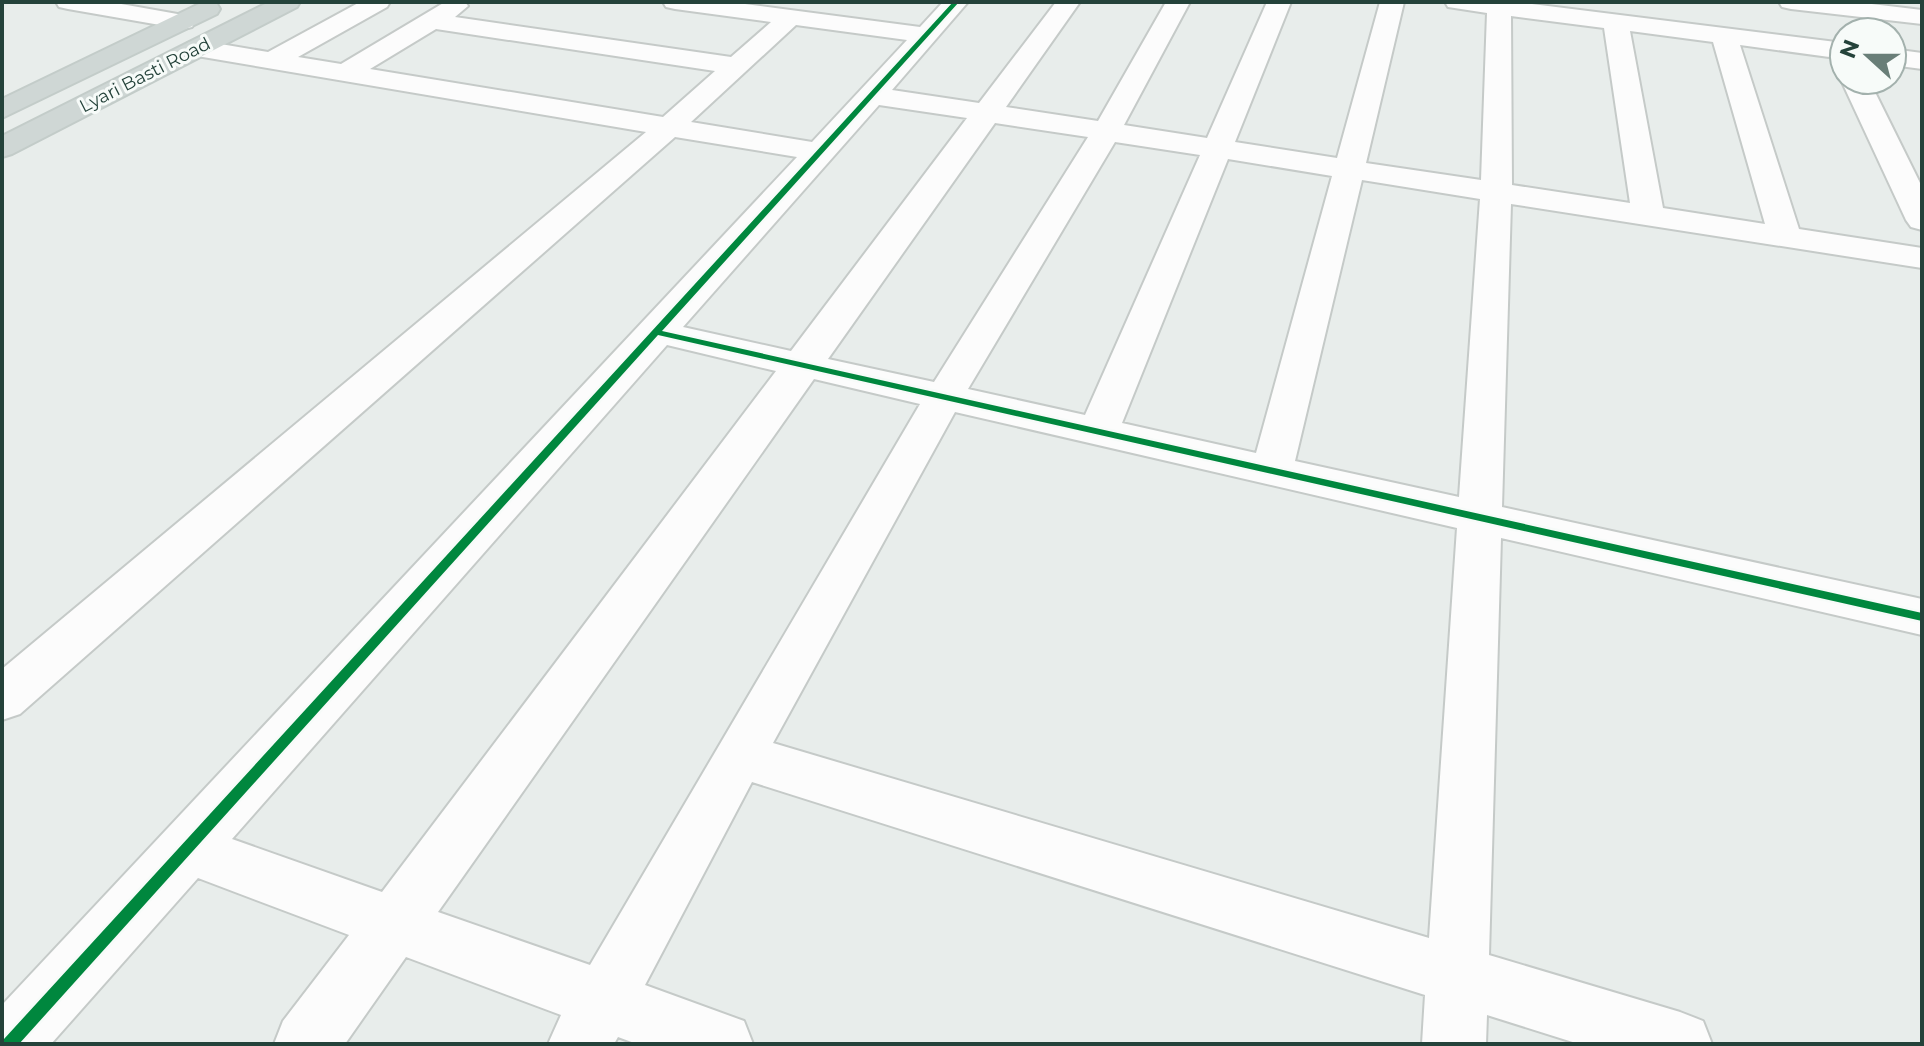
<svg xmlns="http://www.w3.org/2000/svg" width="1924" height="1046" font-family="Montserrat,sans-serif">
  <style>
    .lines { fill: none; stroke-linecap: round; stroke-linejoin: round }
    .minor-casing { stroke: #c5cac8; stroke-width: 4 }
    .major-casing { stroke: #c3ccc9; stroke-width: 4 }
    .minor { fill: #fcfcfc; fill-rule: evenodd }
    .major { fill: #cfd7d5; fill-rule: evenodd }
    .cycleway-casing { stroke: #f7fbf9; stroke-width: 5 }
    .cycleway { fill: #00873e; fill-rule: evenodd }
    .labels { text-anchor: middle; stroke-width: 6; stroke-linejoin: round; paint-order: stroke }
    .far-street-label { font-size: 18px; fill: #24423a; stroke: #f7fbf9 }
  </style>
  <rect width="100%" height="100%" fill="#e8edeb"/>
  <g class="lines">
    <g class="minor-casing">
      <g id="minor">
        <polygon points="56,2 110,2 183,15 192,17 195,22 192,27 183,29 68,9 59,7"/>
        <path d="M 360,2 L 390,2 L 387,7 L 298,57 L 341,64 L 445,2 L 465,2 L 468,6 L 455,17 L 731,57 L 771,22 L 675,9 L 666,7 L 663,2 L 730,2 L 920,27 L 943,2 L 968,2 L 892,90 L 979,103 L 1056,2 L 1080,2 L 1006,107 L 1098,121 L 1166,2 L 1190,2 L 1124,125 L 1207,138 L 1267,2 L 1291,2 L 1235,142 L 1337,158 L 1380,2 L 1404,2 L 1366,163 L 1481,180 L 1487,13 L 1448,7 L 1445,2 L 1515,2 L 1844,43 L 1844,59 L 1740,45 L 1799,229 L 1922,248 L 1922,268 L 1511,204 L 1502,507 L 1922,599 L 1922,635 L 1501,538 L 1489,955 L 1680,1012 L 1703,1021 L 1712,1044 L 1579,1044 L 1487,1015 L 1486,1044 L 1422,1044 L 1425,995 L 752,782 L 645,985 L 744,1021 L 753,1044 L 637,1044 L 618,1037 L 614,1044 L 548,1044 L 561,1015 L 406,957 L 345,1044 L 274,1044 L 283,1021 L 349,935 L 198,878 L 51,1044 L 2,1044 L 2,1005 L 797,157 L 675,137 L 20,714 L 2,720 L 2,669 L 646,132 L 197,56 L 188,53 L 184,48 L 188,43 L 197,40 L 268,52 ZM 1511,16 L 1604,28 L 1630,203 L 1512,185 ZM 796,25 L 907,40 L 812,142 L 691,122 ZM 436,29 L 715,71 L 663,117 L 370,69 ZM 1630,31 L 1713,42 L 1765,224 L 1663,208 ZM 879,105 L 967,118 L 791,351 L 683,327 ZM 995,123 L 1088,137 L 934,382 L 828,359 ZM 1115,142 L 1200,155 L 1085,415 L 968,389 ZM 1228,159 L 1332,176 L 1256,453 L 1122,423 ZM 1362,180 L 1480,199 L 1459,497 L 1295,461 ZM 667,345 L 776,371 L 382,892 L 232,839 ZM 814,379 L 920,404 L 590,965 L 438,912 ZM 955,412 L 1457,528 L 1429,938 L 773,743 Z"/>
        <polygon points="1779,2 1855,2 1922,10 1922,24 1791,9 1782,7"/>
        <polygon points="1892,49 1922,53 1922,69 1892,65"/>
        <polygon points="1844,76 1844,80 1869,80 1922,187 1922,230 1911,227 1906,220 1841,80"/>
      </g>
    </g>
    <g class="major-casing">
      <g id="major">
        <polygon points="209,2 217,4 220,9 217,14 2,118 2,99 199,4"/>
        <polygon points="269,2 300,2 297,7 12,154 2,157 2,136"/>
      </g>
    </g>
    <use href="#minor" class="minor"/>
    <use href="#major" class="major"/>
    <g class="cycleway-casing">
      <polygon id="cycleway" points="953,2 959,2 662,331 1922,613 1922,621 658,335 19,1044 2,1044 4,1039"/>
    </g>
    <use href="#cycleway" class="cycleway"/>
  </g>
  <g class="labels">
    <g class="far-street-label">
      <text transform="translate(145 75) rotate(-27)" y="6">Lyari Basti Road</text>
    </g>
  </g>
  <rect width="1924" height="1046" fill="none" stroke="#24423a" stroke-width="8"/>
  <g transform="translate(1868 56) rotate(291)"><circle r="38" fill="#f7fbf9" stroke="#a3b1ad" stroke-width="2"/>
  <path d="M0-6L14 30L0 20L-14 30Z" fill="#697e78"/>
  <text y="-12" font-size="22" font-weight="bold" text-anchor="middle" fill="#24423a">N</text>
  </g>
</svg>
